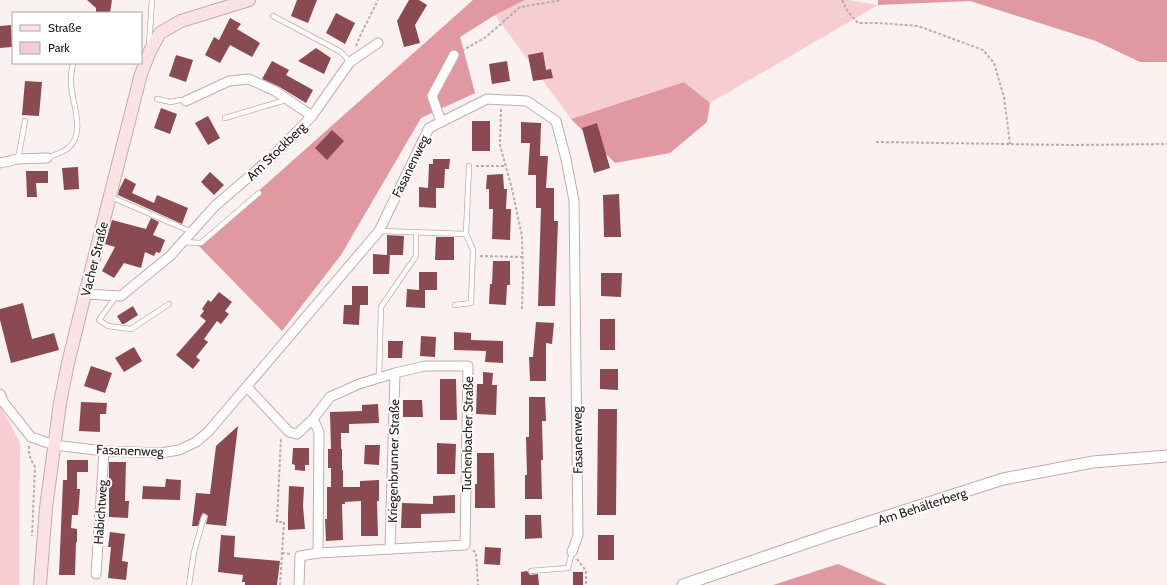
<svg xmlns="http://www.w3.org/2000/svg" width="1167" height="585" font-family="Cabin,sans-serif">
  <style>
    .green { fill: #f6cdd0 }
    .forest { fill: #e099a0 }
    .building { fill: #894a51 }
    .lines { fill: none; stroke-linecap: round; stroke-linejoin: round }
    .service-casing { stroke: #c6abac; stroke-width: 6 }
    .minor-casing { stroke: #c6abac; stroke-width: 11 }
    .tertiary-casing { stroke: #c6abac; stroke-width: 13 }
    .secondary-casing { stroke: #c6abac; stroke-width: 14 }
    .path { stroke: #b8aeae; stroke-width: 2; stroke-dasharray: 3 2; stroke-linecap: butt }
    .service { stroke: #fff; stroke-width: 4.5 }
    .minor { stroke: #fff; stroke-width: 9 }
    .tertiary { stroke: #fff; stroke-width: 11 }
    .secondary { stroke: #fbe2e4; stroke-width: 12 }
    .labels { text-anchor: middle; stroke-width: 4; stroke-linejoin: round; paint-order: stroke }
    .street-label { font-size: 13px; fill: #2a2020; stroke: #fff }
  </style>
  <rect width="100%" height="100%" fill="#fcf1f1"/>
  <g class="green">
    <polygon points="525,0 848,0 878,5 710,103 684,82 571,119 495,15"/>
    <polygon points="0,405 20,443 19,585 0,585"/>
  </g>
  <g class="forest">
    <polygon points="473,0 525,0 495,15 460,37 475,93 421,118 341,255 282,331 198,245"/>
    <polygon points="878,0 1167,0 1167,62 1140,62 1096,41 970,1 878,5"/>
    <polygon points="684,82 710,103 707,122 670,153 615,163 571,119"/>
    <polygon points="838,564 887,585 773,585"/>
  </g>
  <g class="building">
    <polygon points="87,0 112,0 110,13 96,13 96,8"/>
    <polygon points="297,0 317,0 308,23 291,16"/>
    <polygon points="409,0 419,0 427,5 415,25 420,43 404,47 397,21"/>
    <polygon points="336,13 355,23 345,44 326,33"/>
    <polygon points="230,18 241,24 237,29 260,43 252,57 230,45 220,63 205,55 214,37 219,40"/>
    <polygon points="11,25 12,47 0,48 0,26"/>
    <polygon points="316,48 331,58 324,74 298,61"/>
    <polygon points="543,52 546,70 551,69 553,78 533,81 528,55"/>
    <polygon points="176,55 193,60 186,82 169,76"/>
    <polygon points="272,61 289,70 286,75 313,90 306,103 278,86 262,79"/>
    <polygon points="507,61 510,81 492,84 489,64"/>
    <polygon points="25,81 42,82 39,116 22,115"/>
    <polygon points="161,108 177,114 170,134 154,128"/>
    <polygon points="208,116 220,138 208,145 195,123"/>
    <rect x="472" y="121" width="18" height="30"/>
    <polygon points="521,122 541,123 540,156 548,156 546,188 554,188 554,221 558,221 555,306 538,306 541,208 536,208 536,175 528,175 530,143 521,143"/>
    <polygon points="597,123 610,168 594,173 582,128"/>
    <polygon points="332,130 344,141 327,160 315,148"/>
    <polygon points="433,159 450,159 449,169 445,169 444,188 436,188 436,208 419,207 419,187 428,188 429,164 433,164"/>
    <polygon points="78,167 79,189 64,190 62,168"/>
    <polygon points="26,171 48,171 48,183 36,183 37,197 27,197"/>
    <polygon points="210,172 224,185 214,195 201,182"/>
    <polygon points="503,174 504,189 507,189 506,209 511,209 510,240 492,239 493,209 489,209 489,189 486,189 487,175"/>
    <polygon points="125,178 136,184 132,193 154,203 157,195 188,208 182,224 118,195 119,190"/>
    <polygon points="619,194 621,237 604,237 603,195"/>
    <polygon points="151,218 159,222 153,235 165,240 160,253 156,252 154,256 145,252 141,268 124,263 114,278 102,271 115,247 105,244 112,220 146,229"/>
    <polygon points="387,235 404,236 403,255 390,255 389,274 373,274 373,254 387,255"/>
    <polygon points="436,237 454,237 454,260 435,260"/>
    <polygon points="493,261 510,261 510,285 507,285 506,305 489,304 490,284 492,284"/>
    <polygon points="419,272 437,272 437,290 422,290 425,290 425,308 406,307 407,289 419,290"/>
    <polygon points="601,273 622,273 621,297 601,296"/>
    <polygon points="352,286 368,286 368,305 360,305 359,325 343,324 344,305 352,305"/>
    <polygon points="219,292 232,302 225,311 229,314 221,324 217,321 204,339 208,342 196,357 200,360 193,369 176,355 206,321 200,316 204,311 202,309 208,300 211,302"/>
    <polygon points="23,303 32,339 54,333 59,350 11,363 0,320 0,309"/>
    <polygon points="133,306 138,315 124,324 122,324 117,316"/>
    <rect x="600" y="319" width="15" height="31"/>
    <polygon points="536,322 554,323 552,344 546,343 546,381 530,381 529,357 533,357"/>
    <polygon points="454,332 471,333 471,340 503,341 503,363 485,362 486,351 454,350"/>
    <polygon points="421,336 436,337 435,357 420,356"/>
    <polygon points="388,341 403,341 402,358 388,358"/>
    <polygon points="134,347 142,361 124,372 115,358"/>
    <polygon points="91,366 112,373 105,393 84,386"/>
    <polygon points="600,369 618,369 618,390 600,389"/>
    <polygon points="483,372 493,373 492,385 497,385 496,415 476,414 477,384 483,384"/>
    <polygon points="440,379 456,379 457,420 440,420"/>
    <polygon points="529,397 545,397 546,421 542,421 543,460 541,460 542,499 525,499 525,475 527,475 526,437 529,437"/>
    <polygon points="403,400 422,400 423,417 403,417"/>
    <polygon points="81,402 107,403 106,414 100,414 100,432 79,431"/>
    <polygon points="378,404 379,423 349,424 349,433 341,433 341,449 342,449 342,470 343,470 343,487 360,487 360,481 379,480 379,501 377,501 378,536 361,536 361,501 345,502 345,504 342,504 343,540 326,541 325,519 327,519 327,487 331,487 331,468 328,468 328,449 331,449 330,412 362,411 362,405"/>
    <polygon points="598,409 617,409 616,515 597,515"/>
    <polygon points="238,426 226,526 206,524 208,516 206,514 203,513 201,516 198,526 192,526 196,493 210,494 216,446"/>
    <polygon points="437,443 456,444 455,474 437,474"/>
    <polygon points="365,445 380,445 379,465 364,464"/>
    <polygon points="293,448 309,448 309,465 305,465 305,471 295,470 295,465 292,464"/>
    <polygon points="477,453 494,453 495,508 475,508 475,484 477,484"/>
    <polygon points="67,460 88,460 88,472 77,472 77,489 80,489 78,515 72,515 71,528 77,529 77,542 76,542 75,575 59,575 63,480 67,480"/>
    <polygon points="109,462 126,462 125,501 129,501 128,518 109,517"/>
    <polygon points="166,479 181,480 180,500 142,499 143,486 165,487"/>
    <polygon points="289,486 304,487 303,506 305,529 288,530 288,515"/>
    <polygon points="455,495 455,513 421,514 421,528 401,528 402,503 433,504 433,496"/>
    <polygon points="525,515 541,515 542,538 525,539"/>
    <polygon points="110,532 125,534 122,561 128,562 126,580 108,578 111,547 108,547"/>
    <polygon points="221,535 235,536 234,557 280,561 277,585 245,585 245,582 242,582 243,575 218,572"/>
    <rect x="598" y="535" width="16" height="25"/>
    <polygon points="485,547 501,548 500,565 484,564"/>
    <polygon points="527,571 530,575 538,574 539,585 521,585 521,572"/>
    <rect x="573" y="572" width="10" height="13"/>
  </g>
  <g class="lines">
    <g class="service-casing">
      <g id="service">
        <polyline points="273,16 341,52 350,62"/>
        <polyline points="149,45 152,0"/>
        <polyline points="157,99 171,102 180,100 186,101"/>
        <polyline points="225,118 286,100"/>
        <path d="M 47,158 C 54,155 61,153 67,149 C 87,134 72,104 71,84 C 70,77 72,70 73,63"/>
        <polyline points="18,159 25,121"/>
        <polyline points="111,197 192,232"/>
        <polyline points="380,231 466,234"/>
        <polyline points="182,242 201,243 259,193"/>
        <polyline points="117,295 99,320 108,326 131,329 169,304"/>
        <polyline points="455,305 471,303 473,250 466,234 469,166"/>
        <polyline points="379,378 381,307 416,256 416,232"/>
        <polyline points="531,571 568,568 572,552"/>
        <polyline points="189,585 194,552 204,517"/>
      </g>
    </g>
    <g class="minor-casing">
      <g id="minor">
        <polyline points="186,101 229,81 249,79 275,91 312,116"/>
        <polyline points="441,122 432,96 454,55"/>
        <polyline points="0,163 18,159 47,158"/>
        <polyline points="85,294 121,296 170,256 215,206 273,156 312,116 350,62 378,43"/>
        <polyline points="247,387 289,432 297,434 313,419 330,397 359,384 395,373 425,366 468,366 465,545 318,553 300,556 299,585"/>
        <polyline points="0,394 4,403 31,437 54,445 104,451 161,453 179,450 196,442 208,432 379,231 429,128 487,99 527,101 556,121 566,159 574,201 578,535 572,552"/>
        <polyline points="313,419 319,432 318,553"/>
        <polyline points="390,549 395,373"/>
        <polyline points="96,574 104,451"/>
      </g>
    </g>
    <g class="tertiary-casing">
      <polyline id="tertiary" points="683,585 832,534 1003,479 1093,462 1167,456"/>
    </g>
    <g class="secondary-casing">
      <polyline id="secondary" points="40,585 46,508 60,403 68,363 85,294 141,74 150,51 160,33 181,21 249,0"/>
    </g>
    <g class="path">
      <polyline points="842,0 848,12 858,23 878,23 918,26 983,50 994,63 1004,97 1010,144"/>
      <polyline points="356,46 361,34 378,0"/>
      <polyline points="462,51 486,37 520,7 562,0"/>
      <polyline points="501,109 500,145 512,189 522,236 523,277 522,309"/>
      <polyline points="876,142 1070,145 1167,144"/>
      <polyline points="476,166 505,166"/>
      <polyline points="480,256 523,257"/>
      <path d="M 29,446 C 28,454 31,460 35,467 L 32,536"/>
      <polyline points="473,550 476,553 478,585"/>
      <polyline points="282,553 291,554"/>
      <polyline points="577,559 586,571 586,585"/>
      <polyline points="280,585 284,522 277,522 281,437"/>
    </g>
    <use href="#service" class="service"/>
    <use href="#minor" class="minor"/>
    <use href="#tertiary" class="tertiary"/>
    <use href="#secondary" class="secondary"/>
  </g>
  <g class="labels">
    <g class="street-label">
      <text transform="translate(276 151) rotate(-44)" y="5">Am Stockberg</text>
      <text transform="translate(410 166) rotate(-64)" y="5">Fasanenweg</text>
      <text transform="translate(94 259) rotate(-76)" y="5">Vacher Straße</text>
      <text transform="translate(467 434) rotate(-89)" y="5">Tuchenbacher Straße</text>
      <text transform="translate(577 440) rotate(-91)" y="5">Fasanenweg</text>
      <text transform="translate(130 450) rotate(2)" y="5">Fasanenweg</text>
      <text transform="translate(393 461) rotate(-89)" y="5">Kriegenbrunner Straße</text>
      <text transform="translate(922 506) rotate(-18)" y="5">Am Behälterberg</text>
      <text transform="translate(100 512) rotate(-86)" y="5">Habichtweg</text>
    </g>
  </g>
  <rect x="12" y="12" width="130" height="52" fill="#ffffff" stroke="#aaa6a6"/>
  <rect x="20" y="25" width="20" height="6" fill="#fbe2e4" stroke="#aaa6a6"/>
  <text x="48" y="32" font-size="12" fill="#2a2020">Straße</text>
  <rect x="20" y="42" width="20" height="12" fill="#f6cdd0" stroke="#aaa6a6"/>
  <text x="48" y="52" font-size="12" fill="#2a2020">Park</text>
</svg>
